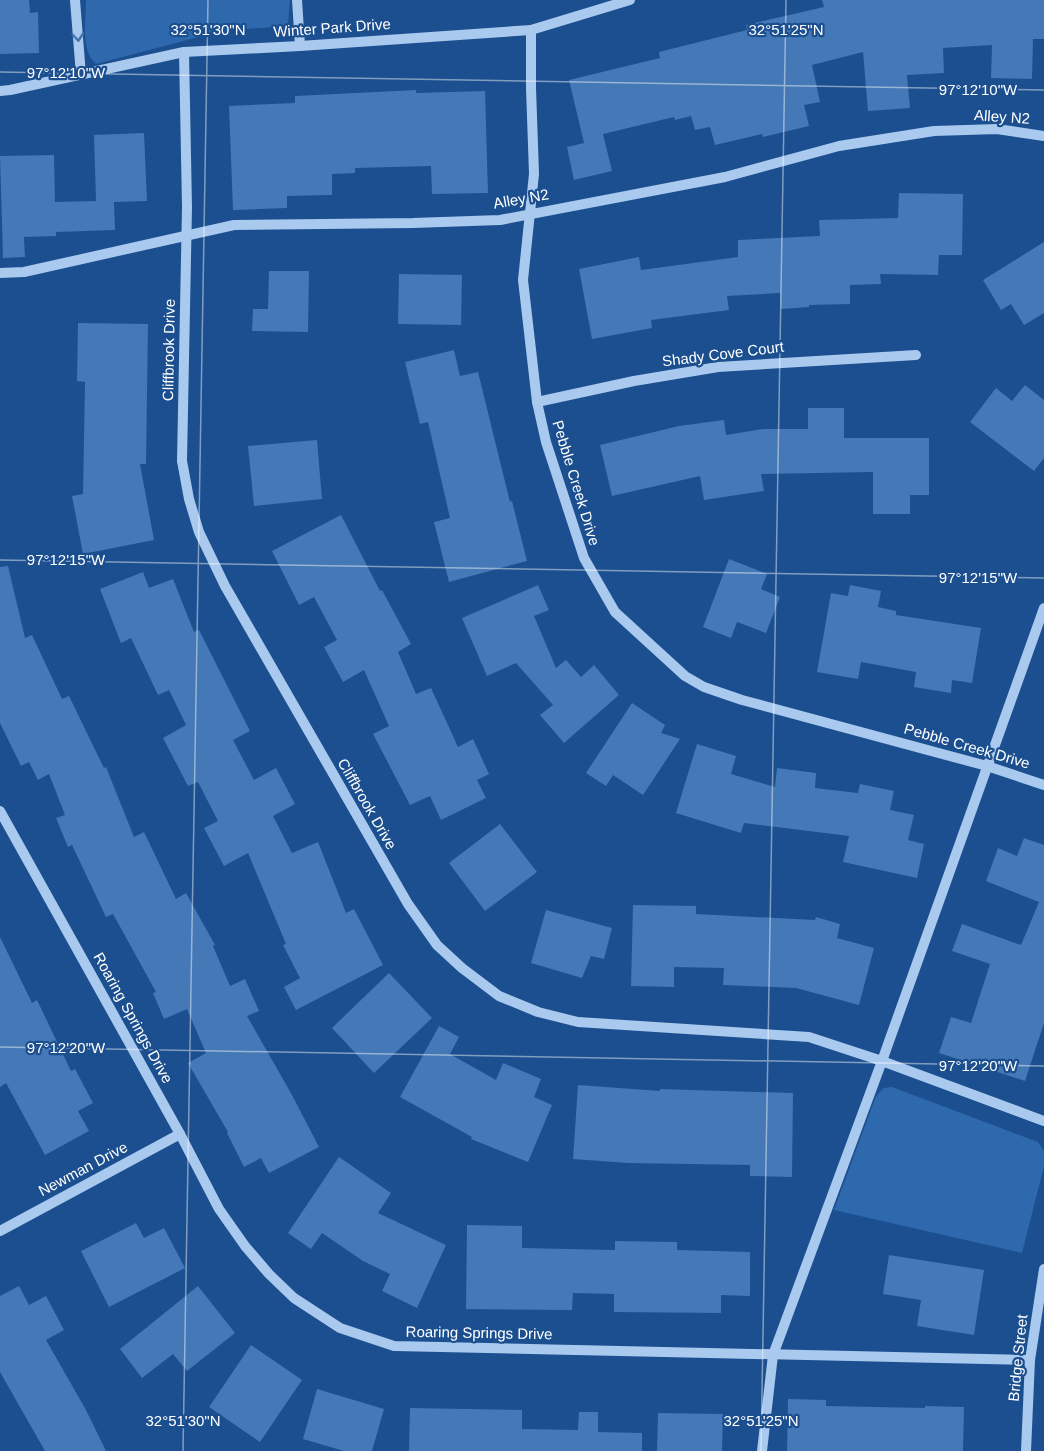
<svg xmlns="http://www.w3.org/2000/svg" width="1044" height="1451" font-family="Arial,sans-serif">
  <style>
    .green { fill: #2e69ad }
    .building { fill: #4478b7 }
    .lines { fill: none; stroke-linecap: round; stroke-linejoin: round }
    .minor { stroke: #a9c9ee; stroke-width: 10 }
    .oneway { stroke: #4674ac }
    .ticks { fill: none; stroke: #fff; stroke-width: 1.5; stroke-opacity: 0.45 }
    .labels { text-anchor: middle; stroke-width: 4.5; stroke-linejoin: round; paint-order: stroke }
    .street-label { font-size: 15px; fill: #fff; stroke: #1b4f8f }
    .ticks-label { font-size: 15px; text-anchor: middle; fill: #fff; stroke: #1b4f8f; stroke-width: 4.5; stroke-linejoin: round; paint-order: stroke }
  </style>
  <rect width="100%" height="100%" fill="#1b4f8f"/>
  <g class="green">
    <path d="M 86,0 L 290,0 L 288,24 L 277,27 L 225,30 L 96,64 C 80,50 86,19 86,0 Z"/>
    <polygon points="892,1087 1038,1142 1044,1151 1044,1166 1022,1253 834,1210 876,1096 884,1088"/>
  </g>
  <g class="building">
    <polygon points="0,0 29,0 30,13 38,12 39,53 0,54"/>
    <polygon points="822,0 1044,0 1044,39 1033,39 1032,79 991,78 992,45 943,48 944,73 907,75 910,108 868,111 863,52 812,65 820,102 804,105 809,126 763,137 762,134 715,145 710,127 695,130 691,116 675,120 674,117 603,134 612,171 574,180 567,147 584,143 569,80 660,58 659,52 747,30 746,25 824,7"/>
    <polygon points="416,90 416,93 485,91 488,193 432,194 431,166 355,168 355,173 332,174 332,195 287,196 287,208 233,210 229,106 295,103 295,96"/>
    <polygon points="144,133 147,201 114,202 115,230 56,232 56,236 24,237 25,257 3,258 0,156 54,155 55,202 96,201 94,135"/>
    <polygon points="899,193 963,194 962,255 939,255 938,275 880,274 881,284 850,285 850,304 809,305 809,307 781,309 780,293 727,296 729,310 651,320 652,328 592,339 579,269 639,257 641,270 738,257 738,240 820,236 819,220 898,218"/>
    <polygon points="1044,242 1044,313 1024,325 1011,304 1001,310 983,280"/>
    <polygon points="269,271 309,271 308,332 252,331 253,309 268,309"/>
    <polygon points="399,274 462,275 461,325 398,324"/>
    <polygon points="78,323 148,324 146,464 140,464 154,540 83,554 72,496 83,494 85,382 77,381"/>
    <polygon points="454,350 460,376 478,372 510,502 512,501 527,561 449,582 434,522 450,518 428,422 420,424 405,362"/>
    <polygon points="1025,385 1044,400 1044,458 1034,471 970,422 996,388 1012,401"/>
    <polygon points="808,408 844,408 844,438 929,438 929,495 910,495 910,514 873,514 873,472 761,474 764,491 704,500 700,476 612,496 600,445 679,426 724,420 726,435 763,429 808,429"/>
    <polygon points="317,440 322,499 254,506 248,446"/>
    <polygon points="341,515 380,591 382,590 411,644 398,652 416,694 431,688 458,747 473,739 489,774 477,780 486,798 441,820 430,796 410,805 373,734 389,726 364,670 343,682 324,647 337,640 314,597 299,605 272,551"/>
    <polygon points="729,559 767,574 761,589 780,597 766,633 737,622 731,638 703,627"/>
    <polygon points="8,566 25,638 32,635 62,699 69,696 104,768 106,767 134,837 144,832 176,899 186,893 215,945 213,946 230,986 245,979 259,1011 247,1016 292,1095 319,1147 269,1173 261,1158 244,1167 227,1133 228,1132 188,1063 206,1053 187,1009 164,1019 153,993 156,992 113,914 106,917 72,845 68,847 56,818 65,815 49,774 38,780 29,762 21,766 0,723 0,567"/>
    <polygon points="143,572 149,588 173,579 194,632 199,630 250,731 233,740 254,780 276,768 295,804 273,816 292,853 318,842 346,913 354,909 383,965 296,1010 284,987 300,978 283,945 286,944 248,853 224,866 204,828 218,821 198,782 188,786 163,738 186,725 169,690 158,695 131,638 121,643 100,589"/>
    <polygon points="538,585 549,610 534,616 556,668 566,660 581,677 594,665 619,695 564,743 540,715 553,705 516,663 487,676 462,618"/>
    <polygon points="850,585 881,591 878,607 896,611 896,615 981,628 972,683 952,680 951,693 914,687 916,672 861,662 858,679 817,672 831,593 848,596"/>
    <polygon points="632,703 665,725 661,733 680,739 643,795 613,775 606,786 586,773"/>
    <polygon points="697,744 736,756 731,774 775,787 777,768 816,773 815,788 858,793 860,784 894,791 890,810 914,815 908,840 924,844 917,878 843,862 849,836 744,823 741,833 676,813"/>
    <polygon points="500,824 537,872 485,911 449,863"/>
    <polygon points="1024,838 1044,845 1044,1023 1025,1081 939,1053 951,1017 971,1023 990,964 952,951 962,924 1021,945 1039,902 986,881 998,848 1017,856"/>
    <polygon points="633,905 696,906 696,914 815,920 816,917 840,924 837,938 874,948 859,1005 796,988 723,985 724,968 674,967 674,987 631,986"/>
    <polygon points="546,910 612,928 604,959 591,956 582,978 531,963"/>
    <polygon points="0,937 32,1003 37,1000 71,1071 75,1069 93,1103 78,1111 89,1131 45,1155 6,1083 0,1087"/>
    <polygon points="389,973 432,1018 374,1073 332,1028"/>
    <polygon points="439,1026 459,1037 450,1054 496,1080 503,1063 541,1079 534,1097 552,1105 528,1162 471,1139 472,1137 400,1097"/>
    <polygon points="578,1085 660,1091 660,1089 793,1093 792,1177 750,1176 750,1165 628,1163 573,1159"/>
    <polygon points="339,1157 391,1193 378,1213 446,1245 417,1308 382,1291 390,1274 363,1261 322,1233 311,1249 288,1233"/>
    <polygon points="136,1223 144,1238 164,1228 185,1268 109,1307 81,1251"/>
    <polygon points="467,1225 522,1226 522,1248 615,1250 615,1241 677,1242 677,1250 750,1252 750,1296 721,1295 721,1313 614,1312 614,1294 573,1293 572,1310 466,1309"/>
    <polygon points="889,1255 984,1270 974,1335 917,1326 921,1300 883,1294"/>
    <polygon points="19,1286 29,1305 46,1296 64,1330 46,1340 86,1410 106,1451 45,1451 0,1372 0,1296"/>
    <polygon points="198,1286 235,1333 187,1371 173,1354 142,1378 120,1349"/>
    <polygon points="251,1345 302,1380 260,1442 209,1407"/>
    <polygon points="317,1389 384,1409 372,1451 344,1451 303,1439"/>
    <polygon points="788,1399 826,1400 826,1406 925,1408 925,1406 964,1407 963,1451 787,1451"/>
    <polygon points="410,1408 522,1410 522,1429 578,1430 579,1412 598,1412 598,1432 642,1433 642,1451 409,1451"/>
    <polygon points="658,1413 723,1414 722,1451 657,1451"/>
  </g>
  <g class="lines">
    <g class="minor">
      <polyline points="75,0 81,75"/>
      <polyline points="297,0 300,46"/>
      <polyline points="531,30 531,88 534,174 523,280 537,402 546,442 584,558 615,612 685,676 704,687 742,700 987,766 1044,785"/>
      <polyline points="184,52 187,207 182,461 189,499 199,532 225,586 408,904 437,945 462,968 499,996 538,1012 578,1022 809,1037 882,1061 1044,1121"/>
      <polyline points="0,91 10,90 184,52 300,46 531,30 630,0"/>
      <polyline points="0,273 24,272 234,225 413,223 500,220 725,177 839,146 934,131 997,129 1044,136"/>
      <polyline points="537,402 634,381 718,367 916,355"/>
      <polyline points="0,811 180,1134 219,1209 245,1246 269,1274 294,1298 340,1328 394,1346 1030,1360"/>
      <polyline points="0,1231 180,1134"/>
      <polyline points="762,1451 773,1355 882,1061 1044,608"/>
      <polyline points="1026,1451 1030,1360 1044,1269"/>
    </g>
  </g>
  <defs><path id="oneway-chevron" d="M-2-3.5L2.5 0L-2 3.5" fill="none" stroke-width="1.6" stroke-linecap="round" stroke-linejoin="round" transform="scale(1.5)"/></defs>
  <use class="oneway" href="#oneway-chevron" transform="translate(78 37) rotate(85)"/>
  <path class="ticks" d="M 0,72 L 1044,90M 0,560 L 1044,578M 0,1047 L 1044,1066M 183,1451 L 208,0M 761,1451 L 786,0"/>
  <g class="labels">
    <g class="street-label">
      <text transform="translate(332 28) rotate(-4)" y="5">Winter Park Drive</text>
      <text transform="translate(1002 117) rotate(4)" y="5">Alley N2</text>
      <text transform="translate(521 199) rotate(-10)" y="5">Alley N2</text>
      <text transform="translate(169 350) rotate(-89)" y="5">Cliffbrook Drive</text>
      <text transform="translate(723 354) rotate(-7)" y="5">Shady Cove Court</text>
      <text transform="translate(576 483) rotate(73)" y="5">Pebble Creek Drive</text>
      <text transform="translate(967 746) rotate(16)" y="5">Pebble Creek Drive</text>
      <text transform="translate(367 804) rotate(60)" y="5">Cliffbrook Drive</text>
      <text transform="translate(133 1018) rotate(61)" y="5">Roaring Springs Drive</text>
      <text transform="translate(83 1169) rotate(-28)" y="5">Newman Drive</text>
      <text transform="translate(479 1333) rotate(1)" y="5">Roaring Springs Drive</text>
      <text transform="translate(1018 1358) rotate(-84)" y="5">Bridge Street</text>
    </g>
  </g>
  <g class="ticks-label">
    <text x="208" y="35">32°51'30"N</text>
    <text x="786" y="35">32°51'25"N</text>
    <text x="66" y="78">97°12'10"W</text>
    <text x="978" y="95">97°12'10"W</text>
    <text x="66" y="565">97°12'15"W</text>
    <text x="978" y="583">97°12'15"W</text>
    <text x="66" y="1053">97°12'20"W</text>
    <text x="978" y="1071">97°12'20"W</text>
    <text x="183" y="1426">32°51'30"N</text>
    <text x="761" y="1426">32°51'25"N</text>
  </g>
</svg>
